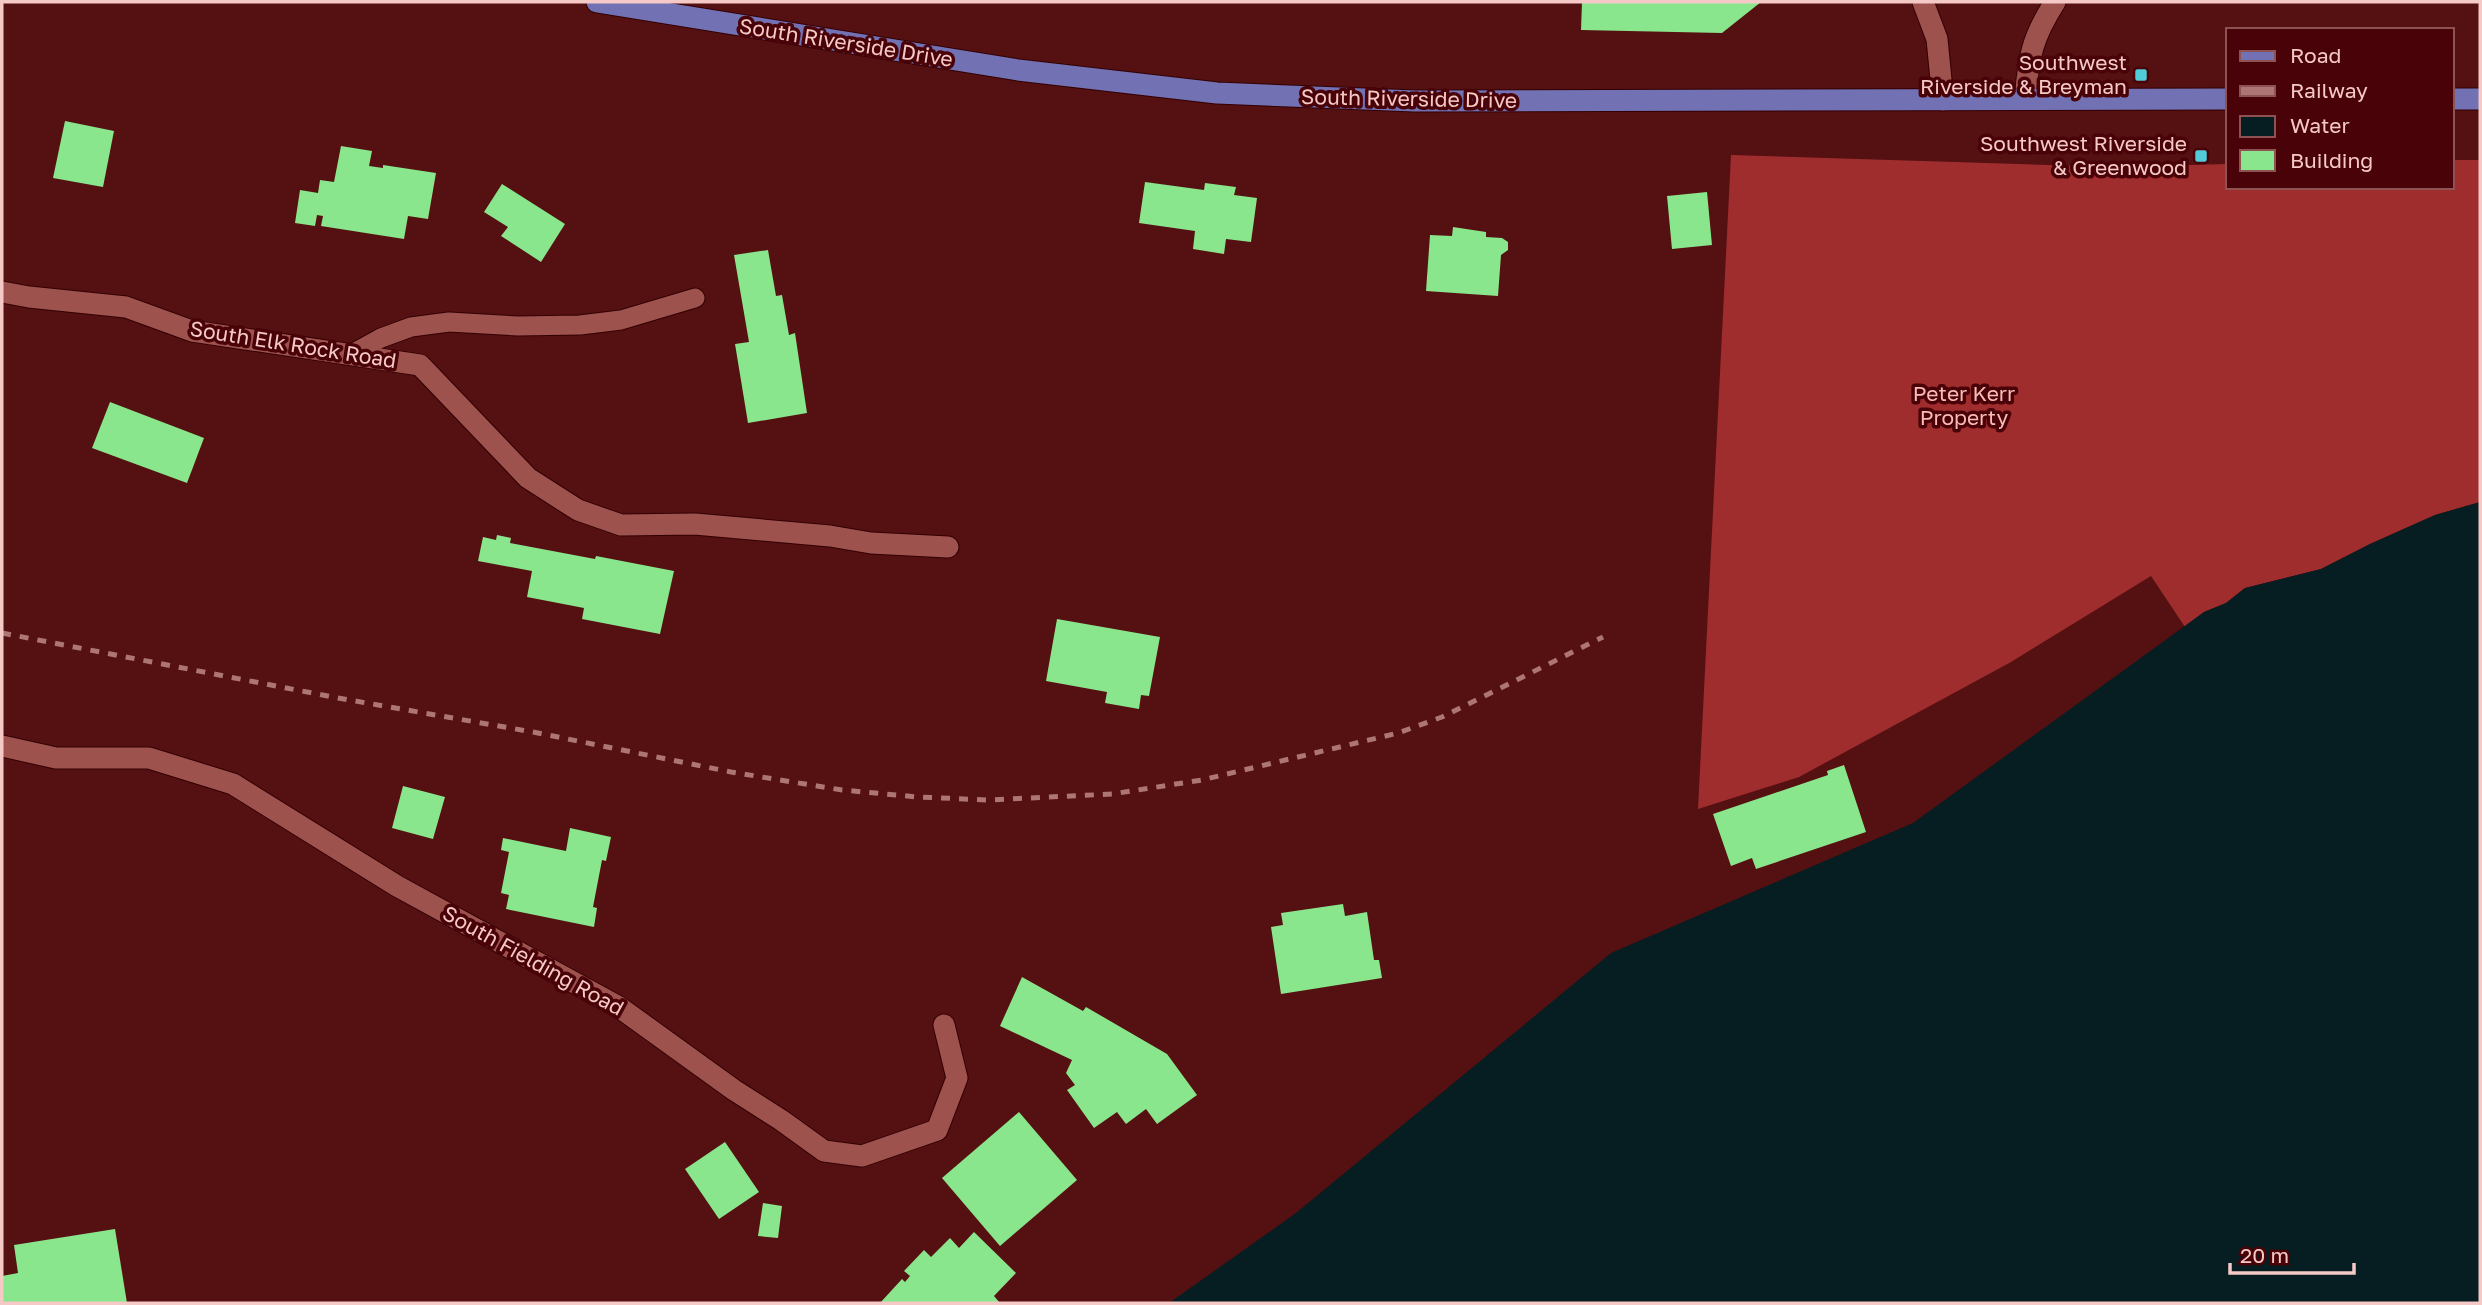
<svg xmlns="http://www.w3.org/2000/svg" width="2482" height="1305" font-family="'Golos Text',sans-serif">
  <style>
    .forest { fill: #a02d2e }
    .water { fill: #061e21 }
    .building { fill: #8ae68c }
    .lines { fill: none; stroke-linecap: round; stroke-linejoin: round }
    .service-casing { stroke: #320003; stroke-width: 21 }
    .minor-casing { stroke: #320003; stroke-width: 23 }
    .tertiary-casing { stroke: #320003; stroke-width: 23 }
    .primary-casing { stroke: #320003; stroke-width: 23 }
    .service { stroke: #9d524d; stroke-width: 19 }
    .minor { stroke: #9d524d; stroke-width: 21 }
    .tertiary { stroke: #9d524d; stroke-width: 21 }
    .primary { stroke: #7271b4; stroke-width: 21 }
    .rail { stroke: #ad7574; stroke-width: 5; stroke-dasharray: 9 9; stroke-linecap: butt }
    .poi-dot { fill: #52cbd8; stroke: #490207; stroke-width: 2.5 }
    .labels { text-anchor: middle; stroke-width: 7; stroke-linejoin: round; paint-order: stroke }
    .street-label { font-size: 21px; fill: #f5c9c5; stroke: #490207 }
    .poi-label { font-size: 21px; fill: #f5c9c5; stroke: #490207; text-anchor: end }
    .park-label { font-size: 21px; fill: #f8bbb5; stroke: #490207 }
  </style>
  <rect width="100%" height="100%" fill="#551012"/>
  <polygon class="forest" points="1731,155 2112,167 2228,164 2228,187 2452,187 2452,160 2480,160 2480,502 2435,515 2370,544 2321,569 2245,588 2226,603 2204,612 2185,627 2151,576 2011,662 1799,777 1698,809"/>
  <polygon class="water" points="2480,502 2480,1303 1169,1303 1296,1213 1611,953 1913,823 2204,612 2226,603 2245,588 2321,569 2370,544 2435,515"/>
  <g class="building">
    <polygon points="1582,2 1761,2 1722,33 1581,30"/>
    <polygon points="65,121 114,131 103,187 53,178"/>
    <polygon points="341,146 372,151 369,166 383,168 383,165 436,173 428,219 408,216 404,239 321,226 323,216 317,215 315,226 295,223 300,190 318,193 320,180 334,182"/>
    <polygon points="1145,182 1204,190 1205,183 1236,187 1234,195 1257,198 1251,242 1226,239 1224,254 1193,249 1195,231 1139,223"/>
    <polygon points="502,184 565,224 541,262 501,236 508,227 484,212"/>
    <polygon points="1707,192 1712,245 1672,249 1667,196"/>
    <polygon points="1453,227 1486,232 1486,237 1502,238 1508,242 1508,250 1501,255 1498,296 1426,291 1430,235 1452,236"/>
    <polygon points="768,250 776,296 782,295 789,335 795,333 807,413 748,423 735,344 749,342 734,255"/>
    <polygon points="110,402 204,438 187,483 92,448"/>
    <polygon points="497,535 511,538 510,543 595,559 596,556 674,571 660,634 582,619 584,608 527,597 532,571 478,561 483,537 496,540"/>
    <polygon points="1057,619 1160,637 1149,696 1141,695 1139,709 1105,703 1107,692 1046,681"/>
    <polygon points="1844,765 1866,832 1756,869 1752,858 1731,866 1713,814 1828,775 1827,771"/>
    <polygon points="403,786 445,797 433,839 392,828"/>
    <polygon points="570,828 611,837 606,861 602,860 593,907 597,908 594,927 506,909 509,895 501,893 509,852 501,850 503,838 566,851"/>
    <polygon points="1343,904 1345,916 1367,912 1374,960 1379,960 1382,978 1281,994 1271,927 1283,925 1281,913"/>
    <polygon points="1022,977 1083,1011 1086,1007 1167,1054 1197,1095 1157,1124 1146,1109 1126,1124 1117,1112 1094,1128 1067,1090 1075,1085 1066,1073 1072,1060 1000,1026"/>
    <polygon points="1019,1112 1077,1180 1000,1246 942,1178"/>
    <polygon points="725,1142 759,1192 719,1219 685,1169"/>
    <polygon points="763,1203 782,1206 778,1238 758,1236"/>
    <polygon points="115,1229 127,1303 2,1303 2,1276 18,1273 14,1245"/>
    <polygon points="974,1232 1016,1273 994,1296 1000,1303 880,1303 902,1279 905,1282 910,1276 904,1271 924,1250 931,1257 950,1238 959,1248"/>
  </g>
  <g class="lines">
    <g class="service-casing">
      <polyline id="service" points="350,355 381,338 411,327 449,322 518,326 580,325 621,320 695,298"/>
    </g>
    <g class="minor-casing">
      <g id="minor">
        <polyline points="1923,2 1937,39 1943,100"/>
        <polyline points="2,292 29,297 126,307 192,331 420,365 528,478 578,510 621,525 695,524 830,536 871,543 948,547"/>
        <polyline points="2,746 56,758 149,758 233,784 397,886 619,1007 734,1090 781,1120 824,1151 862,1156 937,1130 957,1078 944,1025"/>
      </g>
    </g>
    <g class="tertiary-casing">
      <path id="tertiary" d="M 2025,98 C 2029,56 2032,38 2055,2"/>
    </g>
    <g class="primary-casing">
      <g id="primary">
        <polyline points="597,2 1018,70 1217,93 1415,101 2228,99"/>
        <polyline points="2452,99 2480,99"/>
      </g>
    </g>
    <use href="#service" class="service"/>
    <use href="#minor" class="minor"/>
    <use href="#tertiary" class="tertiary"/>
    <use href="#primary" class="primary"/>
    <polyline class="rail" points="2,633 338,698 533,732 731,772 842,790 918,797 988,800 1112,794 1202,780 1398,733 1442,717 1603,637"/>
  </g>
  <g class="poi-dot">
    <rect x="2134" y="68" width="14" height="14" rx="3.5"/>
    <rect x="2194" y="149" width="14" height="14" rx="3.5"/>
  </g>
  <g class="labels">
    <g class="street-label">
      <text transform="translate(846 43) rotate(9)" y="7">South Riverside Drive</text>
      <text transform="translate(1409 99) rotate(1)" y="7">South Riverside Drive</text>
      <text transform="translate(293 345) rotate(9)" y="7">South Elk Rock Road</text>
      <text transform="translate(533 961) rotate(29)" y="7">South Fielding Road</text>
    </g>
    <g class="poi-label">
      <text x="2127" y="70">Southwest<tspan x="2127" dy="24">Riverside &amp; Breyman</tspan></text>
      <text x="2187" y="151">Southwest Riverside<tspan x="2187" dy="24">&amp; Greenwood</tspan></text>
    </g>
    <g class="park-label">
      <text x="1964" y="401">Peter Kerr<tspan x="1964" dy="24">Property</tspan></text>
    </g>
  </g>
  <rect width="2482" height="1305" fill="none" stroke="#f5c9c5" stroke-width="7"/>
  <rect x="2226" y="28" width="228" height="161" fill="#490207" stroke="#8e5253" stroke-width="2"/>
  <rect x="2240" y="51" width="35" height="10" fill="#7271b4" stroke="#8e5253" stroke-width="2"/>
  <text x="2290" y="63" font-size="21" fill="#f5c9c5">Road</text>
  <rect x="2240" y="86" width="35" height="10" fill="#ad7574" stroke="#8e5253" stroke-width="2"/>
  <text x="2290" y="98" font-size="21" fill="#f5c9c5">Railway</text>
  <rect x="2240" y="116" width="35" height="21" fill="#061e21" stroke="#8e5253" stroke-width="2"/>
  <text x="2290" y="133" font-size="21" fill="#f5c9c5">Water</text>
  <rect x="2240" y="150" width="35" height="21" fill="#8ae68c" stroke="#8e5253" stroke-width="2"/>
  <text x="2290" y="168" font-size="21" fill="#f5c9c5">Building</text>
  <path d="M2230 1263v10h124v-10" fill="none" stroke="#f5c9c5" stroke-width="3.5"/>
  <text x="2240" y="1263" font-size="21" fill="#f5c9c5" stroke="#490207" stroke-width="5" paint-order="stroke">20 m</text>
</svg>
